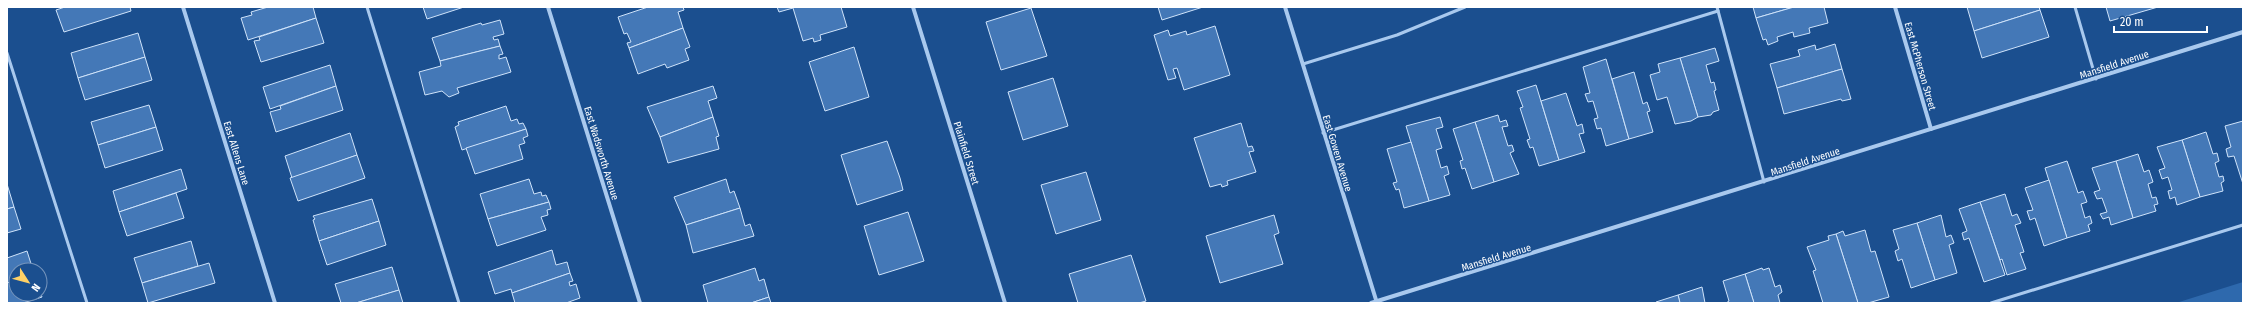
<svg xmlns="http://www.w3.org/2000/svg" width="2250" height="310" font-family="'Fira Sans Condensed',sans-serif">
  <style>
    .green { fill: #2e69ad }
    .building { fill: #4478b7; stroke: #cfe3fa }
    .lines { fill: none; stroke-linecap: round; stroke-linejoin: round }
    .service { stroke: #a9c9ee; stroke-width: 3 }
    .minor { stroke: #a9c9ee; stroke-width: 4 }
    .labels { text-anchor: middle; stroke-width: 3; stroke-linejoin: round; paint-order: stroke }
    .street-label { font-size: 10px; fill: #fff; stroke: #1b4f8f }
  </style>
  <rect width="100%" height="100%" fill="#1b4f8f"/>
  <polygon class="green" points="2243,282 2243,303 2176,303"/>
  <g class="building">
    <polygon points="65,7 130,7 131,11 64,32 56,10"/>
    <polygon points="268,7 313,7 316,18 248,40 241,18 252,15 251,12"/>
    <polygon points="423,7 464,7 427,19"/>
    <polygon points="648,7 683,7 684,10 678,12 683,28 629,48 627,43 631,42 627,33 624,34 618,17"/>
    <polygon points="777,7 841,7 847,27 820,35 821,40 814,42 813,38 803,41 793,8 779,12"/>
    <polygon points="1158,7 1203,7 1162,20"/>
    <polygon points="1753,7 1794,7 1756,18"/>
    <polygon points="1794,7 1824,7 1828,23 1809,28 1810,33 1794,37 1793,32 1777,37 1778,41 1768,45 1766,39 1763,40 1756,18"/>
    <polygon points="1967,7 2039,7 2040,10 1974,31"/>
    <polygon points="2106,7 2158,7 2110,21"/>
    <polygon points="1031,8 1047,56 1001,70 986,22"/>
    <polygon points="2040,10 2049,37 1982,58 1974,31"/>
    <polygon points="316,18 324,43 261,62 254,41 260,40 259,37"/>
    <polygon points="500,20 504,34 493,37 494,40 498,39 500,46 440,61 432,38 481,23 482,25"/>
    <polygon points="1215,26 1230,75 1184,90 1177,68 1173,69 1176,78 1168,80 1154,35 1168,30 1170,36 1186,31 1187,35"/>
    <polygon points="683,28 690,47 685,49 689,60 667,68 665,64 638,74 629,48"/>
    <polygon points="138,33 145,57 78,78 71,53"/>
    <polygon points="1835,44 1842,69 1777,88 1770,64 1800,56 1798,50 1815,45 1816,50"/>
    <polygon points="500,46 503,54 499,55 499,59 506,57 511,72 457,88 459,93 449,97 442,91 425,95 419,72 441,66 440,61"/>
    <polygon points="854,47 869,97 825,111 809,62"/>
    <polygon points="1715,48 1719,61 1706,65 1711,83 1714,82 1716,90 1714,91 1719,110 1713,112 1711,115 1698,117 1680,58"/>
    <polygon points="145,57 152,80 85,100 78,78"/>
    <polygon points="1680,58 1698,117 1691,121 1675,124 1667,97 1657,100 1650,75 1660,72 1658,64"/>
    <polygon points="1606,59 1629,139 1606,146 1601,128 1597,129 1594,119 1598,118 1593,101 1588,102 1585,94 1590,93 1583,67"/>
    <polygon points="330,65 336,86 270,109 263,87"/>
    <polygon points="1842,69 1851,99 1842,101 1841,99 1784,114 1777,88"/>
    <polygon points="1634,72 1643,104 1647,102 1650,111 1647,112 1653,132 1629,139 1612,79"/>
    <polygon points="1053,78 1068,126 1023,140 1008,92"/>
    <polygon points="1536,85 1559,160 1539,166 1533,147 1530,148 1527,140 1530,139 1520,108 1523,107 1517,91"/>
    <polygon points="336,86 343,110 276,132 270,112 281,109 280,106"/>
    <polygon points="713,86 717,98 708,101 713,117 660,137 647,107"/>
    <polygon points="1566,93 1577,126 1582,124 1584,133 1579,134 1585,152 1559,160 1541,101"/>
    <polygon points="149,105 156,127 98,145 91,122"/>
    <polygon points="506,106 511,121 517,119 519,124 523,123 526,129 462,150 455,127 459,125 458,122"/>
    <polygon points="1498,115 1500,122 1506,120 1508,126 1502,127 1508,146 1512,145 1514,151 1510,153 1519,174 1494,182 1475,122"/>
    <polygon points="713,117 719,136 716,137 719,149 668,163 660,137"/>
    <polygon points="1440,117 1443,127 1436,129 1442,148 1436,150 1441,168 1447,166 1449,174 1444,176 1450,195 1429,201 1406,126"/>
    <polygon points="2243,121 2243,184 2234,156 2228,157 2226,149 2231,147 2225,126"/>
    <polygon points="1475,122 1494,182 1472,189 1465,168 1462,169 1460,161 1463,160 1453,129"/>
    <polygon points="1241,123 1248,147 1252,146 1254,151 1249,152 1256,172 1227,181 1228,185 1222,187 1221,184 1210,187 1194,138"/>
    <polygon points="156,127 163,150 105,168 98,145"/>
    <polygon points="526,129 528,136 523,138 525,143 519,145 523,159 475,174 466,148"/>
    <polygon points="2206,132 2213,154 2217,153 2219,161 2215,163 2219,177 2223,176 2224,181 2221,183 2223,191 2200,197 2182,140"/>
    <polygon points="350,133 357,155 292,178 285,156"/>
    <polygon points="2182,140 2200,197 2177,205 2175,197 2170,199 2168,191 2172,190 2168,177 2162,179 2159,170 2165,168 2157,147"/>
    <polygon points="887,141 900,178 903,190 857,205 841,155"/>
    <polygon points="1411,142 1429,201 1404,208 1399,189 1396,190 1393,183 1397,182 1387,149"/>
    <polygon points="2138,154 2144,172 2149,170 2153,182 2148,184 2152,198 2156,197 2158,204 2154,205 2156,211 2133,218 2116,161"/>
    <polygon points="357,155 365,178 298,201 290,178"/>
    <polygon points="2067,161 2078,193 2083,191 2087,202 2081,204 2085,218 2090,216 2092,223 2088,225 2090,231 2067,238 2045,168"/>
    <polygon points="2116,161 2133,218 2111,225 2109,217 2103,219 2100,214 2107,212 2102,198 2097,199 2094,192 2100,190 2092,168"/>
    <polygon points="181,169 187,189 119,212 113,191"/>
    <polygon points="1086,172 1101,220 1056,234 1041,185"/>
    <polygon points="529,179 534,194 541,192 542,196 546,195 549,202 488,219 480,194"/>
    <polygon points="726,179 730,193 734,191 740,208 686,225 674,197"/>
    <polygon points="2049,180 2067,238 2044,246 2035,218 2030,220 2027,211 2033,210 2025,188"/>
    <polygon points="7,184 14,207 7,209"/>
    <polygon points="176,193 184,218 127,236 119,212"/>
    <polygon points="2005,194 2012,216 2017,214 2021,223 2015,225 2024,252 2020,253 2026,269 2007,275 2002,259 2000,260 1980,202"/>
    <polygon points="372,199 379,221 319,241 313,220 315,219 313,216"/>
    <polygon points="549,202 551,209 547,210 548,215 541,217 546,230 497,246 488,219"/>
    <polygon points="1980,202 2005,275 1984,282 1969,238 1964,240 1962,233 1967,231 1959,209"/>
    <polygon points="14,207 21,229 7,233 7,209"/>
    <polygon points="740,208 745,226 750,224 754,236 693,253 686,225"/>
    <polygon points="908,212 924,261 879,275 864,226"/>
    <polygon points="1274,215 1279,233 1274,235 1283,264 1220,283 1206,236"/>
    <polygon points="1941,215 1946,237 1951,235 1954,243 1949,245 1957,273 1935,280 1917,223"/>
    <polygon points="379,221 386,245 327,265 319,241"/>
    <polygon points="1917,223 1935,280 1911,288 1902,259 1898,261 1895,251 1899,249 1893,230"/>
    <polygon points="1865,230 1871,252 1875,251 1889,297 1868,303 1858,303 1836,234 1843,231 1845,236"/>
    <polygon points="1836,234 1858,303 1823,303 1813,271 1816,270 1807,247 1829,240 1828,236"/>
    <polygon points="191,241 198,266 142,283 134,258"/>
    <polygon points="552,250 556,265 567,262 570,273 512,293 511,289 495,294 488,272"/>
    <polygon points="27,251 33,270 16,270 16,280 7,283 7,258"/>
    <polygon points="1131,255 1146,301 1139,303 1078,303 1069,274"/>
    <polygon points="209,263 215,283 148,303 142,283"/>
    <polygon points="392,267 399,290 356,303 341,303 335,284"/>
    <polygon points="755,268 759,281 764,279 769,297 751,303 708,303 703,285"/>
    <polygon points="1762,268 1763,270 1769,268 1775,287 1780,285 1782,292 1778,295 1780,303 1754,303 1745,274"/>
    <polygon points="570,273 573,281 569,282 570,286 576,284 580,298 566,303 515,303 512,293"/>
    <polygon points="1745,274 1754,303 1726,303 1729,301 1723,281"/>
    <polygon points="16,280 16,294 40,294 40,291 42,297 23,303 7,303 7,283"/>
    <polygon points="1702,287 1705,303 1680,303 1678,295"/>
    <polygon points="399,290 403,303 356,303"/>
    <polygon points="1678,295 1680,303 1656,303 1656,302"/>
    <polygon points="769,297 771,303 751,303"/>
  </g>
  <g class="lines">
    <g class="service">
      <polyline points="367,7 459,303"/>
      <polyline points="1717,7 1764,182"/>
      <polyline points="2075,7 2096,79"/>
      <polyline points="7,53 87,303"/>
      <polyline points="1303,64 1397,35 1465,7"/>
      <polyline points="1323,133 1718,11"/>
      <polyline points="1991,303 2243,225"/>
    </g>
    <g class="minor">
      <polyline points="183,7 275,303"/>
      <polyline points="548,7 640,303"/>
      <polyline points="913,7 1005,303"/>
      <polyline points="1285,7 1377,303"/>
      <polyline points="1895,7 1931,129"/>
      <polyline points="1371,303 2243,32"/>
    </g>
  </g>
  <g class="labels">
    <g class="street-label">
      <text transform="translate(2114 64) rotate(-18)" y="4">Mansfield Avenue</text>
      <text transform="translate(1921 66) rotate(74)" y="4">East McPherson Street</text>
      <text transform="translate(237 153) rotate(73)" y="4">East Allens Lane</text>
      <text transform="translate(602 153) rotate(73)" y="4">East Wadsworth Avenue</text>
      <text transform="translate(967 153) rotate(73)" y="4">Plainfield Street</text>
      <text transform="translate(1338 153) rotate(73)" y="4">East Gowen Avenue</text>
      <text transform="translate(1805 161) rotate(-18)" y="4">Mansfield Avenue</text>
      <text transform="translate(1496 257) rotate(-17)" y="4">Mansfield Avenue</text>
    </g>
  </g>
  <rect width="2250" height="310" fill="none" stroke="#ffffff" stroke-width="16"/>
  <g transform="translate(28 282) rotate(126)"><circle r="19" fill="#1b4f8f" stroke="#7695bc"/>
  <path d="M0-3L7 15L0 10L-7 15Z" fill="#ffd166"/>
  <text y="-6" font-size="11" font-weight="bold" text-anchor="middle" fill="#ffffff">N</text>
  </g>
  <path d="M2114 26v6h93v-6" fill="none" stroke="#ffffff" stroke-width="2"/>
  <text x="2120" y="26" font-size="12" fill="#ffffff" stroke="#1b4f8f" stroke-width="3" paint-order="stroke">20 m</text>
</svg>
